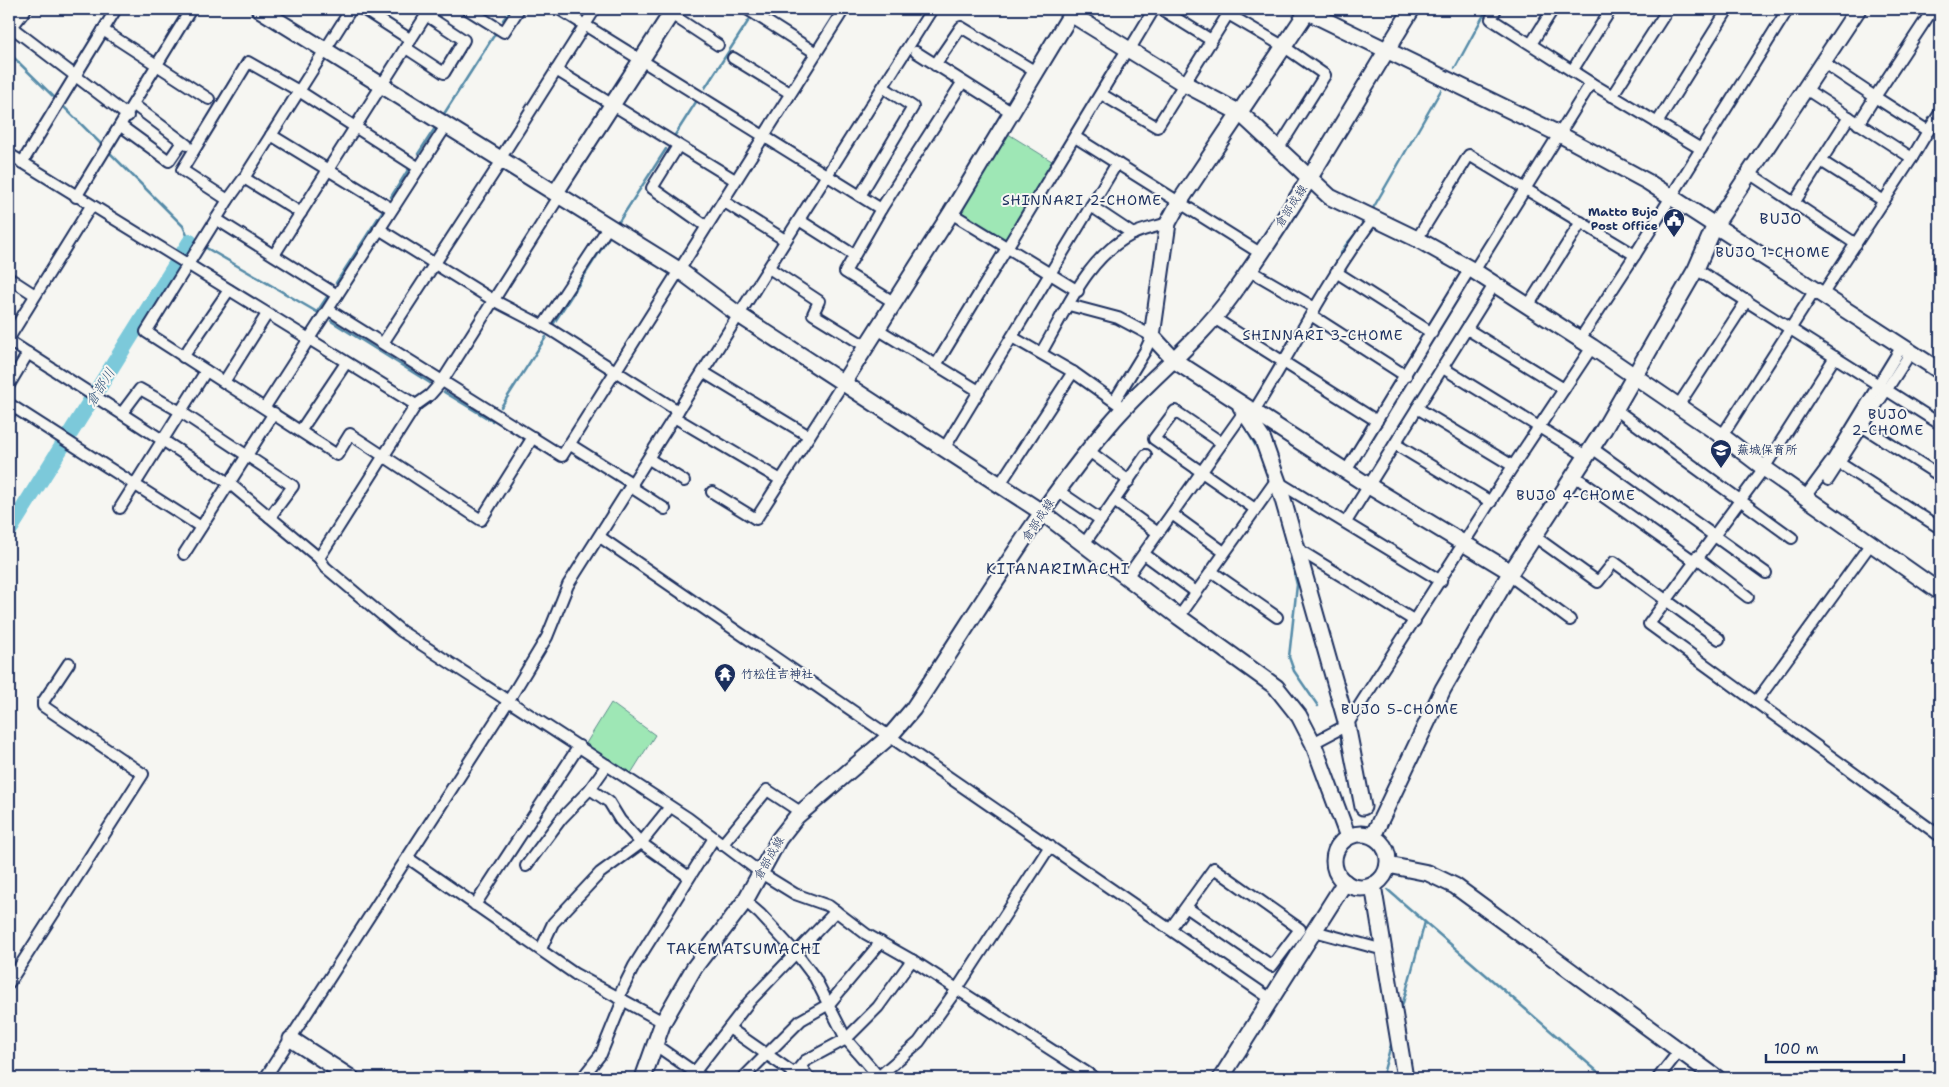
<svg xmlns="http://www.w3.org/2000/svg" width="1949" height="1087" font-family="'Shantell Sans','Klee One',sans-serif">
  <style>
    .green { fill: #9ee7b5; stroke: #5c8b8a }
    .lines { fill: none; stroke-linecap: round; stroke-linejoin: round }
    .stream { stroke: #558ba8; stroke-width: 2.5 }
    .river { stroke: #7bc9da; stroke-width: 16 }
    .street-casing { stroke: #1b2f5e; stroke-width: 14 }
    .secondary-casing { stroke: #1b2f5e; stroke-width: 19 }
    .street { stroke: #f6f6f2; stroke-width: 10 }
    .secondary { stroke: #f6f6f2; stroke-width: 15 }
    .labels { text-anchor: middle; stroke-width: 4; stroke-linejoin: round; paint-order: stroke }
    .street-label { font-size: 12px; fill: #1b2f5e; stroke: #f6f6f2 }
    .poi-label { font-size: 12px; font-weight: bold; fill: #1b2f5e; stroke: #f6f6f2; text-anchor: start }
    .neighbourhood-label { font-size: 14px; letter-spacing: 1px; fill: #1b2f5e; stroke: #f6f6f2 }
    .water-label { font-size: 14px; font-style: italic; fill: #33567d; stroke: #f6f6f2 }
    .quarter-label { font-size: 15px; letter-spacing: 1px; fill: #1b2f5e; stroke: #f6f6f2 }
  </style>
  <rect width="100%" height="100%" fill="#f6f6f2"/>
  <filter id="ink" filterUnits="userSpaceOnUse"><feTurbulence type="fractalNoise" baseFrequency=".02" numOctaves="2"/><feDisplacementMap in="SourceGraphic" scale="10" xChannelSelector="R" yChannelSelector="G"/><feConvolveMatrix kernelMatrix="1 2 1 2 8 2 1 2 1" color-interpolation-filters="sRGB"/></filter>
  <g filter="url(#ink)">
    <g class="green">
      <polygon points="1005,132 1055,163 1008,242 957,211"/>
      <polygon points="611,703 655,735 630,775 585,745"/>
    </g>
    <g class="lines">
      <g class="stream">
        <polyline points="503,20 511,9"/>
        <polyline points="9,53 58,101"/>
        <polyline points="1455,68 1487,9"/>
        <polyline points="705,88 749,20"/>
        <polyline points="62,105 104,147"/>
        <polyline points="442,117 495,34"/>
        <polyline points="675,135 696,102"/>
        <polyline points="108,151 183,226 190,242 197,244"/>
        <polyline points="418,154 435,128"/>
        <polyline points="391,197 408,170"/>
        <polyline points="1372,210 1441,90"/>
        <polyline points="618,223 666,149"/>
        <polyline points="203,246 317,312 327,297"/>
        <polyline points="1332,270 1345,246 1362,226 1363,221"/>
        <polyline points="336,283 382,212"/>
        <polyline points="331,321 430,383"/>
        <polyline points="554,323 609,237"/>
        <polyline points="444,392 492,421"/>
        <polyline points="501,407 546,337"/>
        <polyline points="1242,422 1260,453"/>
        <polyline points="1285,535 1297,585 1289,657 1294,671 1318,706"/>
        <polyline points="1341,741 1345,752"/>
        <polyline points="1352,791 1353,798"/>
        <polyline points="1388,890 1605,1078"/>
        <polyline points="1401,1010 1425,922"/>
        <polyline points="1382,1078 1392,1041"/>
      </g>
      <polyline class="river" points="9,531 190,242"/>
      <g class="street-casing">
        <g id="street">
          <polyline points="351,9 244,178 228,200 146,332 337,455 350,434 481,520 533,437"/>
          <polyline points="363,9 411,40"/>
          <polyline points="467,9 504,32 519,9"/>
          <polyline points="559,9 881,209"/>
          <polyline points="747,9 816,53"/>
          <polyline points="1161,9 1211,40"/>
          <polyline points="1496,9 1491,19 1591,83 1701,149"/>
          <polyline points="1933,9 1875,97 1928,131 1940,113"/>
          <polyline points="671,14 718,45"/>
          <polyline points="10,26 128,116"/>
          <polyline points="103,30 209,99"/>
          <polyline points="1531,44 1553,9"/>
          <polyline points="406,48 444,73 464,40 426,15"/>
          <polyline points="1130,49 1154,9"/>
          <polyline points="916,52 1011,112"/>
          <polyline points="733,58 790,93"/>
          <polyline points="1824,63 1875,97 1858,124"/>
          <polyline points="935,65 961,27 1036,72"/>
          <polyline points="556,70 735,180"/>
          <polyline points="1572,71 1611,9"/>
          <polyline points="1804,88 1912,158 1822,295"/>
          <polyline points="1101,94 1157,127 1228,14 1283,46 1325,75 1279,148"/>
          <polyline points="1612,96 1668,9"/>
          <polyline points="134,105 187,145"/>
          <polyline points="1657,123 1728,9"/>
          <polyline points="121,126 169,161 182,142"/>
          <polyline points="271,135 392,209"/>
          <polyline points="1075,137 1260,253"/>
          <polyline points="678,146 652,188 706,226"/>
          <polyline points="9,154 416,405 430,395 443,380 560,195"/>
          <polyline points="1912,158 1928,131"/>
          <polyline points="1821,161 1884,201"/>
          <polyline points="22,163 116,9"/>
          <polyline points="1749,173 1856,244"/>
          <polyline points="244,178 301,213"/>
          <polyline points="860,196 913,107 883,87"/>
          <polyline points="76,197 191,9"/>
          <polyline points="228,200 182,170 248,62 299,91 419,168"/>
          <polyline points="723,201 785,240"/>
          <polyline points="1794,203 1849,117"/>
          <polyline points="1091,206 1133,234"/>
          <polyline points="951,213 1078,291"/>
          <polyline points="216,219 337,295"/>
          <polyline points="799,220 854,255"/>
          <polyline points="379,229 493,300 551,330 678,411"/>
          <polyline points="1417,239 1469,155 1635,255 1580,339"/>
          <polyline points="274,255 430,9"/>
          <polyline points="1635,255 1788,9"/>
          <polyline points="769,268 819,301 813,314 867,347"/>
          <polyline points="1696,269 1940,424"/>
          <polyline points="1249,270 1315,308"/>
          <polyline points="1474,271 1591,83"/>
          <polyline points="1336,272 1432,333"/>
          <polyline points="9,278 35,295"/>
          <polyline points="895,303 845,272 881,209 962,83"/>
          <polyline points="1069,305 1118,318 1152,336 1145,351 1115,400"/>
          <polyline points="1528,306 1581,222"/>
          <polyline points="329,310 562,456 844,9"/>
          <polyline points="1311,315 1406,376"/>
          <polyline points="1214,318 1377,421"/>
          <polyline points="543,326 609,226"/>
          <polyline points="1467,329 1564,389"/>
          <polyline points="879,330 979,391"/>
          <polyline points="1012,337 1073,372 1118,404"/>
          <polyline points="9,338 91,206"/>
          <polyline points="9,341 229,483 319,558 325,567 401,631 688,818 761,873 795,894 829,906 866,934 912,960 1095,1078"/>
          <polyline points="383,343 499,165 500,159 595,9"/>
          <path d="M 1041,353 C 1066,311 1086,258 1131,235 C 1142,229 1156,227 1168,223"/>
          <polyline points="183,357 229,290"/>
          <polyline points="1835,357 1764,468 1649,624 1940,836"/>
          <polyline points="936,365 1128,48"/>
          <polyline points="1443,368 1586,456"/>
          <polyline points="703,372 809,436"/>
          <polyline points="224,382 267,314"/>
          <polyline points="9,385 28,353"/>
          <polyline points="9,404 201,527"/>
          <polyline points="1678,406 1747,300"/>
          <polyline points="265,407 446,126"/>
          <polyline points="1417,408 1513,466"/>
          <polyline points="1615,409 1792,538"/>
          <path d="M 1254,411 C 1294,347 1328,279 1373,219"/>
          <polyline points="122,413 140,389 181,412 293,486 270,517"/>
          <polyline points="674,417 781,480"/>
          <polyline points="1857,423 1940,476"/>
          <polyline points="301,430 346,363"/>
          <polyline points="1722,436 1815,290"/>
          <polyline points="1222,443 1175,411 1154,439 1255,509"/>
          <polyline points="569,444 633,484"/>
          <polyline points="1395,444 1491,502"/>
          <polyline points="1592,448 1766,573"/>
          <polyline points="944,449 1117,163"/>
          <polyline points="1089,451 1129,481"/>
          <polyline points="649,459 684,481"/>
          <polyline points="1836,461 1940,528"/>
          <polyline points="1346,471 1469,270"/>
          <polyline points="1573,475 1694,561"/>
          <polyline points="1828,480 1911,352"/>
          <polyline points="1278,482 1441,581"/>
          <polyline points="1000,484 1073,372"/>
          <polyline points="631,487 665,509"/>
          <polyline points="1057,490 1101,520"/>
          <polyline points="712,492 756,519 843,383"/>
          <polyline points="1805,497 1833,459 1902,346"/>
          <polyline points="1114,501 1158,533"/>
          <polyline points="120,508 206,371"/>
          <polyline points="1172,514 1224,552"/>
          <polyline points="1346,522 1494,285"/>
          <polyline points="1534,536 1598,582 1614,562 1719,639"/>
          <polyline points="600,537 1271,999"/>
          <polyline points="1084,544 1146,455"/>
          <polyline points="1296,548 1415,621"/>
          <polyline points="184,554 274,413"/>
          <polyline points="1144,554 1196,592"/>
          <polyline points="1696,557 1748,597"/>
          <polyline points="319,558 416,405"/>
          <polyline points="1211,571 1277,617"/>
          <polyline points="1509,575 1570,620"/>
          <polyline points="1127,577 1244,412"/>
          <polyline points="1179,617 1277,479"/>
          <polyline points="1756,702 1872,542"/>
          <polyline points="1313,743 1347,725 1513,466 1592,347"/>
          <polyline points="590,789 609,802 620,820 641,843 689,877"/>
          <polyline points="722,845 767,790 802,813"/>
          <polyline points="408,858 575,974 663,1022"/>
          <polyline points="526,866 561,819 590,789 607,765"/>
          <polyline points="745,901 760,914 796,953 815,978 846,1039 879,1077"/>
          <polyline points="475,905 579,746"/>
          <polyline points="1170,929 1214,868 1300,929 1272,966 1186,907"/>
          <polyline points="1314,931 1384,950"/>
          <polyline points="541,949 553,923 600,873 641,843 670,807"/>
          <polyline points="9,983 143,774 43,706 43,702 69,663"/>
          <polyline points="618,998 634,966 714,838"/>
          <polyline points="729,1028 795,1074"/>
          <polyline points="654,1044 703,1078"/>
          <polyline points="801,1067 809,1078"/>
          <polyline points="265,1078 509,700 547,637 568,585 932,9"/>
          <polyline points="582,1078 601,1054 623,1000"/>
          <polyline points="690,1078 749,1002 836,911"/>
          <polyline points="743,1078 801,1020 829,1004 881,942"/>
          <polyline points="791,1078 805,1061 846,1039 878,1007 912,960"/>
          <polyline points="877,1078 919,1042 957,989 1050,846"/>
          <polyline points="1658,1078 1680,1050"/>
        </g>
      </g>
      <g class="secondary-casing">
        <g id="secondary">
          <polyline points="259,9 679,270 739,315 1043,513 1179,617 1276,687 1299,716 1313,743 1348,837"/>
          <polyline points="1302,9 1559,134 1648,182 1940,371"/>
          <polyline points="1309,9 1180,201 1168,223 1152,336 1175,361 1369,486 1511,572"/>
          <polyline points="1071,14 1183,83 1240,113 1330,197 1417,239 1474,271 1592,347 1722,436 1764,468 1940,592"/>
          <polyline points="9,27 23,9"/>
          <polyline points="556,192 674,9"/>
          <polyline points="843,383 951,213 1074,9"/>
          <polyline points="1241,407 1263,440 1278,482 1347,725 1363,807"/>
          <circle cx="1361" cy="861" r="27"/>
          <polyline points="1373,836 1443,689 1509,575 1604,429 1696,269 1715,225 1858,9"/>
          <polyline points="1388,865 1428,873 1455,886 1717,1078"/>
          <polyline points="1373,885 1405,1078"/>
          <polyline points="291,1039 351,1078"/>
          <path d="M 643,1078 L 663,1022 L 694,968 L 745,901 L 779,839 L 797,816 L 890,736 L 913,709 C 977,613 1036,511 1110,424 C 1149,378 1196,345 1232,295 C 1298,204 1353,104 1412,9"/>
          <polyline points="1221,1078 1345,882"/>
        </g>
      </g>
      <use href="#street" class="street"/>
      <use href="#secondary" class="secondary"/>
    </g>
  </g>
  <defs>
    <g id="civic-pin" transform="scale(1.125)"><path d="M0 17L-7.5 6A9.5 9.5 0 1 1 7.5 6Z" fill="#1b2f5e" stroke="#f6f6f2"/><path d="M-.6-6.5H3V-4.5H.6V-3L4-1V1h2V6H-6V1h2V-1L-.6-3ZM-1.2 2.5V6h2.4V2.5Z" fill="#fff"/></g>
    <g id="school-pin" transform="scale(1.125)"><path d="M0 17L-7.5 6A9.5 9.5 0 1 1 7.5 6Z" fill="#1b2f5e" stroke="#f6f6f2"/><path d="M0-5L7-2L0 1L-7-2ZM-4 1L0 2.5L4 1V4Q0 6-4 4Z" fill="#fff"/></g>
    <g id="temple-pin" transform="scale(1.125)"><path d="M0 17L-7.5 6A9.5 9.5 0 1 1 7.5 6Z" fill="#1b2f5e" stroke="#f6f6f2"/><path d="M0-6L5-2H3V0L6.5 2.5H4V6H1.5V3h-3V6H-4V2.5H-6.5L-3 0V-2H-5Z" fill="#fff"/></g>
  </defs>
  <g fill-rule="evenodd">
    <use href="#civic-pin" x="1674" y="219"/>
    <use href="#school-pin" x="1721" y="450"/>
    <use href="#temple-pin" x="725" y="674"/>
  </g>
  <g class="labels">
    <g class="street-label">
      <text transform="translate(1291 206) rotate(-57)" y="4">倉部成線</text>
      <text transform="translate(1038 520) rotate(-57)" y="4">倉部成線</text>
      <text transform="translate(769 858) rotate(-60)" y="4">倉部成線</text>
    </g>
    <g class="poi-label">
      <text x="1658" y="216" text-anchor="end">Matto Bujo<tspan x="1658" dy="14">Post Office</tspan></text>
      <text x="1737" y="454">蕪城保育所</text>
      <text x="741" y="678">竹松住吉神社</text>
    </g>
    <g class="neighbourhood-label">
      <text x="1082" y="205">SHINNARI 2-CHOME</text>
      <text x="1773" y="257">BUJO 1-CHOME</text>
      <text x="1323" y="340">SHINNARI 3-CHOME</text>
      <text x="1888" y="419">BUJO<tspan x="1888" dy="16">2-CHOME</tspan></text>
      <text x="1576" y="500">BUJO 4-CHOME</text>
      <text x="1400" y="714">BUJO 5-CHOME</text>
    </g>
    <g class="water-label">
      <text transform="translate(100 387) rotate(-58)" y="5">倉部川</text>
    </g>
    <g class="quarter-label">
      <text x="1781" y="224">BUJO</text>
      <text x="1058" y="574">KITANARIMACHI</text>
      <text x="744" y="954">TAKEMATSUMACHI</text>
    </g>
  </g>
  <rect width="1949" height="1087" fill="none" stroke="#f6f6f2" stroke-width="30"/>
  <rect x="15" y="15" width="1919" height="1057" fill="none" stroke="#1b2f5e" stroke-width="2" filter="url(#ink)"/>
  <path d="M1766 1054v8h138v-8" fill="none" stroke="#1b2f5e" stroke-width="2.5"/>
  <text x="1774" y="1054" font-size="15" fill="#1b2f5e" stroke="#f6f6f2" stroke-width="4" paint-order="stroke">100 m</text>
</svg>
